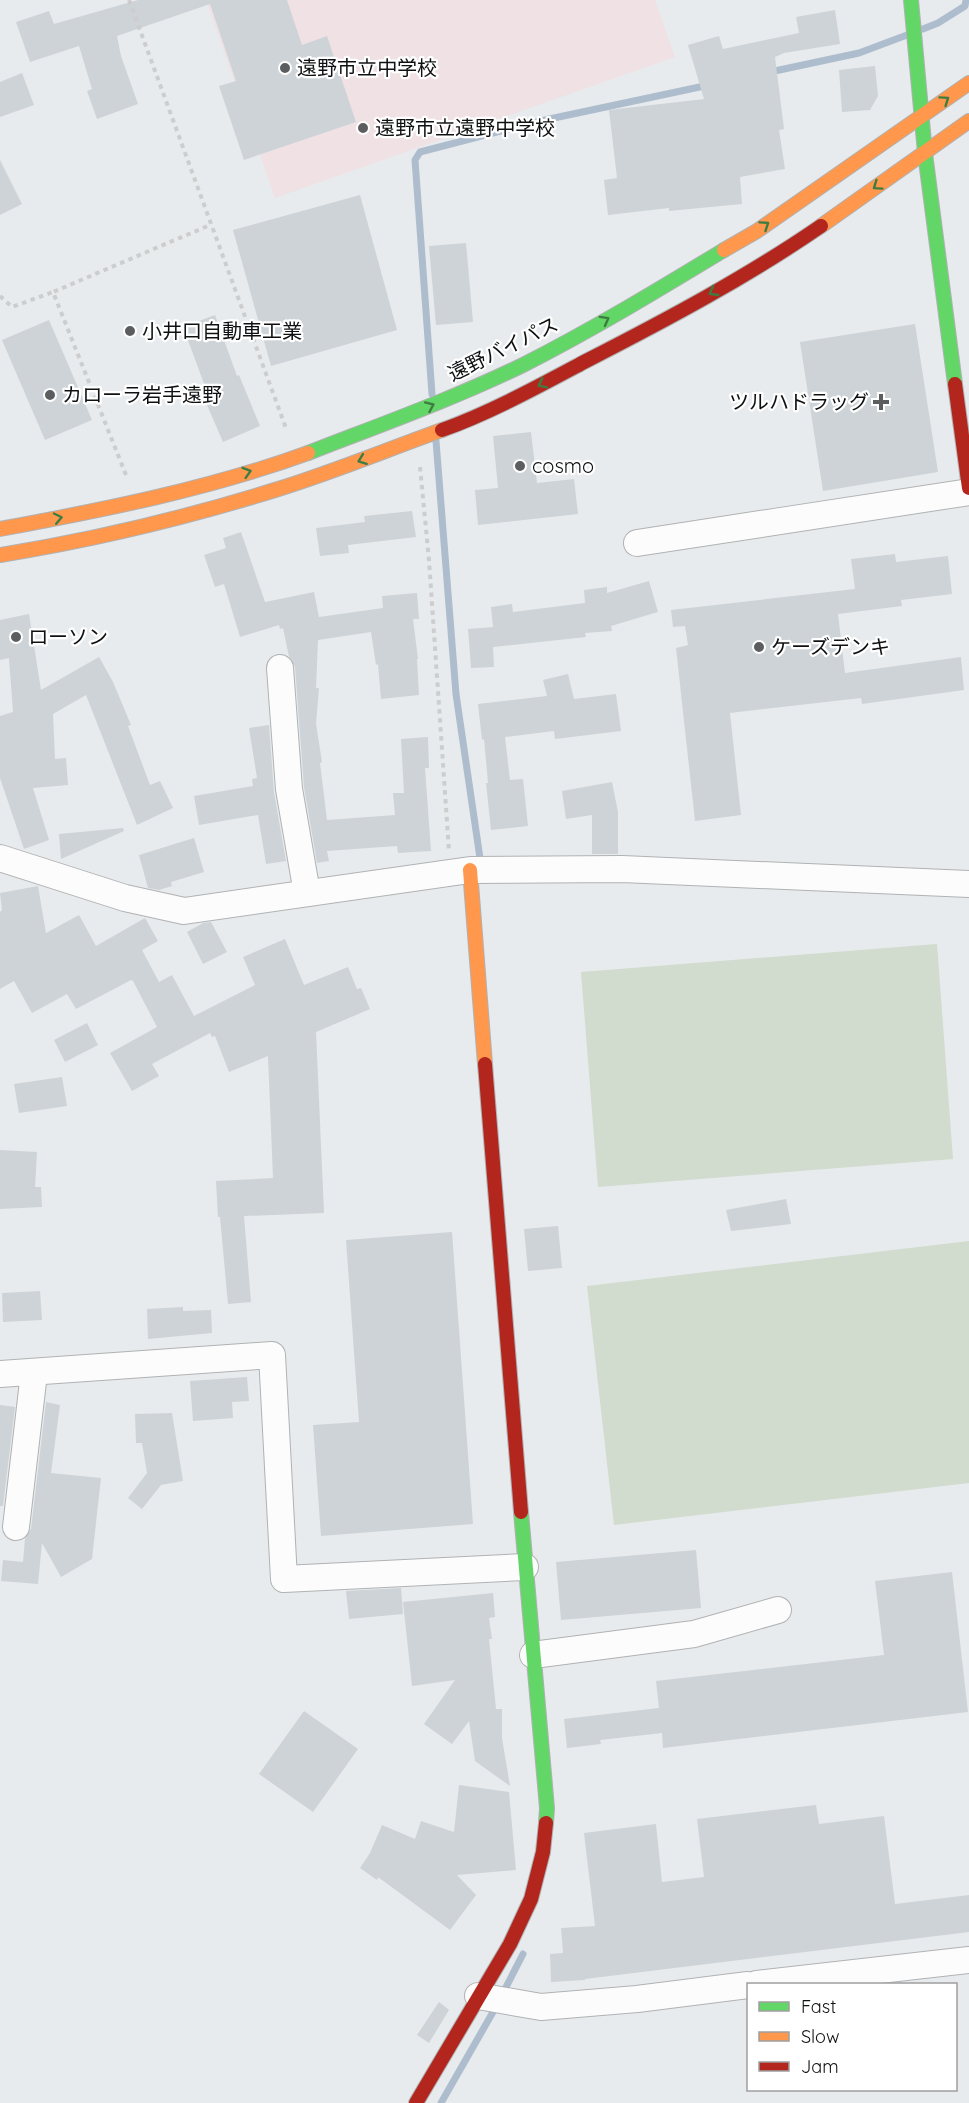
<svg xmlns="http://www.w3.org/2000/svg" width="969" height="2103" font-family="Quicksand,'Noto Sans JP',sans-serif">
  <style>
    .education { fill: #efe1e4 }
    .green { fill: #d1dbce }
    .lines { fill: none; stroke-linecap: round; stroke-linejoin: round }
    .stream { stroke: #aebdce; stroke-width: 7 }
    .building { fill: #cdd3d7 }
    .street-casing { stroke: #b0b2b3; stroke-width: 28 }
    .fast-casing { stroke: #b0b2b3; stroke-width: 16 }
    .slow-casing { stroke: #b0b2b3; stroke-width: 16 }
    .jam-casing { stroke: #b0b2b3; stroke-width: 16 }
    .path { stroke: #cdcdce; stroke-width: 4; stroke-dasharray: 4.5 4.5; stroke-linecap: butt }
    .street { stroke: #fcfcfc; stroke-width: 26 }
    .fast { stroke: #63d668; stroke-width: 14 }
    .slow { stroke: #ff974d; stroke-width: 14 }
    .jam { stroke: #b3261e; stroke-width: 14 }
    .oneway { stroke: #3d7d41 }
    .poi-dot { fill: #5b5d5e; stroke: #fff; stroke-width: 2 }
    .labels { text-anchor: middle; stroke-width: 4.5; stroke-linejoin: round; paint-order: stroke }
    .poi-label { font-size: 20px; fill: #0f1011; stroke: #fff; text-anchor: start }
    .street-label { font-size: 20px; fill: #0f1011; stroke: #fff }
  </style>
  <rect width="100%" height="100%" fill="#e8ebed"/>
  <polygon class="education" points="206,0 655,0 675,57 275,198"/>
  <g class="green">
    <polygon points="937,944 953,1159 598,1187 581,972"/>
    <polygon points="969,1241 969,1483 614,1525 587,1286"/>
  </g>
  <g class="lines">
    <g class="stream">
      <polyline points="923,29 938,23 965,6 966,0"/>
      <polyline points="770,72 859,53 907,35"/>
      <polyline points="432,394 415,160 420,152 540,121 709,85"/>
      <polyline points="436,441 456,694 481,865"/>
      <polyline points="502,1995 523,1954"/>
      <polyline points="441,2103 497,2005"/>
    </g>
  </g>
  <g class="building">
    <polygon points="138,0 287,0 302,45 327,36 356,122 244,160 219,86 236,81 210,4 117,36 121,56 138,104 97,119 87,91 92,89 79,46 30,62 16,22 49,11 54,24"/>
    <polygon points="835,10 840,44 784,53 775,57 784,129 779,130 785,169 740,177 742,204 669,211 669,208 608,215 604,180 617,178 609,110 704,99 688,45 719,36 723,49 799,33 796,17"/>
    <polygon points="875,66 878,96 870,110 842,112 839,70"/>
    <polygon points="22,73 34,105 0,117 0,82"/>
    <polygon points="0,160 22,204 0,215"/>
    <polygon points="360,195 397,330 271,366 233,230"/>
    <polygon points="466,243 473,322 436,325 429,246"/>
    <polygon points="215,315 237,376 239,375 260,426 223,442 201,391 206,389 183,327"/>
    <polygon points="49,320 92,420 45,440 2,340"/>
    <polygon points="915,324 938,472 823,491 800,342"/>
    <polygon points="531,432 537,483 574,479 578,514 478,525 475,490 498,488 493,436"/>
    <polygon points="412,511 416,537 348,545 349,553 320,556 316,528 365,522 364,516"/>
    <polygon points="241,532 265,602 314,592 319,617 383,608 382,596 417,593 419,619 413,619 418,659 417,659 419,695 381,699 378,664 376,665 371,632 318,640 316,688 319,688 316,724 322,762 320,763 327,820 395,815 393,793 404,793 401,739 428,737 429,768 425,768 431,851 398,853 397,846 327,851 329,861 317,863 304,787 295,667 289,657 283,628 280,629 279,625 240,637 224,584 215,587 204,555 226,548 223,538"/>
    <polygon points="895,554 896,562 948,556 952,594 901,600 902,606 838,614 845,673 961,657 964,690 862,704 861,698 730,713 741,815 695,821 676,648 688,645 685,626 673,627 671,610 855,589 851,559"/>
    <polygon points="649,581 658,612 611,626 612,631 585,633 586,637 493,647 494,667 471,668 468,629 493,627 491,607 512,604 513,612 585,603 584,590 607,587 607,593"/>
    <polygon points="29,614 41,690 99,657 113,682 131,725 128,726 150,785 160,781 173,808 137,825 86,695 53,714 55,759 66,758 68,785 33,788 49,840 24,849 0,778 0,716 13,712 9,658 0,660 0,620"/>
    <polygon points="568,674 574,699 616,694 621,731 555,739 554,731 505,737 510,780 523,779 528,826 491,830 486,783 488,783 484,739 482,740 478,704 547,696 543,680"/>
    <polygon points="269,725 274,792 286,861 266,864 258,815 199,825 194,796 253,786 252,779 257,778 249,728"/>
    <polygon points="612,782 618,812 618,854 592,854 592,815 566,819 562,791"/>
    <polygon points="123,828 124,831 61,859 59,834"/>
    <polygon points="194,838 204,872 171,882 172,886 159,890 148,888 139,855"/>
    <polygon points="38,886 46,933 79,915 96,946 145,918 158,941 142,950 159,982 172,975 194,1016 255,985 243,957 285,939 304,985 348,967 357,989 361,988 370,1009 316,1032 324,1213 244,1216 251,1302 228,1304 220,1217 218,1217 216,1181 273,1178 268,1056 229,1072 215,1036 212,1037 210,1033 152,1064 159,1076 132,1091 110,1053 157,1027 133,981 131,980 76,1009 67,994 32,1013 14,981 0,989 0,912 2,910 0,893"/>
    <polygon points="211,922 227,952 203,964 187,932 203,923"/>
    <polygon points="87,1023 98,1045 65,1062 54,1040"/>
    <polygon points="62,1077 67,1106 19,1113 14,1084"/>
    <polygon points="0,1150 37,1152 35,1187 41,1187 42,1207 0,1209"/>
    <polygon points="786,1199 791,1224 731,1231 726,1210"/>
    <polygon points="558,1226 562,1268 528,1271 524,1229"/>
    <polygon points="452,1232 473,1524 321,1536 313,1425 359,1422 346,1240"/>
    <polygon points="40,1291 42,1320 3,1322 2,1293"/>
    <polygon points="183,1307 183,1311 211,1310 212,1333 148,1339 147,1309"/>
    <polygon points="247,1377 249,1401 232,1402 233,1418 193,1421 190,1381"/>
    <polygon points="46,1402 60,1405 51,1473 101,1478 92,1559 61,1577 42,1543 38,1584 1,1581 3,1560 23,1562 25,1538 31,1529"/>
    <polygon points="0,1405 15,1407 3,1506 0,1506"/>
    <polygon points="172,1413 183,1481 161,1485 142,1509 128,1498 147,1473 142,1443 136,1443 135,1414"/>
    <polygon points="696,1550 701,1608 561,1620 556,1562"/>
    <polygon points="952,1572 968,1712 663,1748 662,1733 600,1740 601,1744 567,1748 564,1719 659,1708 656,1681 884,1655 875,1581"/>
    <polygon points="401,1588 403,1614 349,1619 346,1591"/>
    <polygon points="493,1593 495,1617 489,1618 492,1639 489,1639 496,1709 502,1709 502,1738 510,1786 475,1761 469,1721 452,1744 424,1724 455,1680 412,1686 403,1602"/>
    <polygon points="304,1711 358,1749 313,1812 259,1774"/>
    <polygon points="459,1785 509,1792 516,1870 457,1875 476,1895 450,1930 378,1877 377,1880 360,1868 370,1853 382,1825 415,1839 421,1821 454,1832"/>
    <polygon points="816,1805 819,1824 884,1816 895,1904 969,1895 969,1932 585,1979 585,1980 551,1982 550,1954 563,1953 561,1928 595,1926 584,1833 656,1824 662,1882 704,1877 697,1819"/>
    <polygon points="439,2002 449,2010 429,2043 417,2035"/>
  </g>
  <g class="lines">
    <g class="street-casing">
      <g id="street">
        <polyline points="637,543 969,492"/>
        <polyline points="280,668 289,789 307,893"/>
        <polyline points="0,858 125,898 184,911 470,870 622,869 969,884"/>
        <polyline points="0,1374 272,1355 284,1579 525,1567"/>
        <polyline points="16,1527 34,1373"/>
        <polyline points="533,1655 694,1634 778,1610"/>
        <polyline points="757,1984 969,1960"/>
        <polyline points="478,1996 541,2007 637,1999 748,1985"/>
      </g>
    </g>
    <g class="fast-casing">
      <g id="fast">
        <polyline points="911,0 925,153 955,384"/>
        <path d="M 308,453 C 380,425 453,399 523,365 C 592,330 658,290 724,250"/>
        <polyline points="521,1512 547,1808 546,1823"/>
      </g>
    </g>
    <g class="slow-casing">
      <g id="slow">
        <polyline points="821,226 969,121"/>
        <polyline points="724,250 757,231 969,83"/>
        <path d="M 0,529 C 103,510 209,489 308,453"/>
        <path d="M 0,555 C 93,540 185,518 275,490 C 331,473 386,450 442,430"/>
        <polyline points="470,870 485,1064"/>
      </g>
    </g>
    <g class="jam-casing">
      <g id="jam">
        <polyline points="955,384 969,488"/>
        <path d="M 442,430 C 490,413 541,385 586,361 C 666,320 747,277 821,226"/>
        <polyline points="485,1064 521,1512"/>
        <polyline points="416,2103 510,1944 531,1899 543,1852 546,1823"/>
      </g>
    </g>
    <g class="path">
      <polyline points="129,0 287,431"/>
      <polyline points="0,296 12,307 53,292"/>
      <polyline points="420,467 429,560 449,851"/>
      <polyline points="126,475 53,292 210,225"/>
    </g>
    <use href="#street" class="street"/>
    <use href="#fast" class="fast"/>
    <use href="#slow" class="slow"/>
    <use href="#jam" class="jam"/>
  </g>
  <defs><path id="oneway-chevron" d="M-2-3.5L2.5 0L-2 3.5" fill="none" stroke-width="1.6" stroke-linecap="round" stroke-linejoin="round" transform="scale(1.5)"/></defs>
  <g class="oneway">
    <use href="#oneway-chevron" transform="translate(945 100) rotate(-35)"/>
    <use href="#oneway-chevron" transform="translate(877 186) rotate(145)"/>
    <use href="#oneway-chevron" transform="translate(765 225) rotate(-34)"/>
    <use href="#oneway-chevron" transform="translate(713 292) rotate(150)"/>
    <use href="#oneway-chevron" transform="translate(605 320) rotate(-29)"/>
    <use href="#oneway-chevron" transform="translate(542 384) rotate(154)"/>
    <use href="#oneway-chevron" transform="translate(430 406) rotate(-24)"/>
    <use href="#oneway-chevron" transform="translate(362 460) rotate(159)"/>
    <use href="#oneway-chevron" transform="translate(247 472) rotate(-17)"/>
    <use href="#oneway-chevron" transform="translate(58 518) rotate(-12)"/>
  </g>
  <g class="poi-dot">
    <circle cx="285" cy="68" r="6"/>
    <circle cx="363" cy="128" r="6"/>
    <circle cx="130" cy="331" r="6"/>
    <circle cx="50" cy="395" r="6"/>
    <path d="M878 393h6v6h6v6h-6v6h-6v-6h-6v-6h6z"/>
    <circle cx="520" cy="466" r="6"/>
    <circle cx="16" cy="637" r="6"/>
    <circle cx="759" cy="647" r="6"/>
  </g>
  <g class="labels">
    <g class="poi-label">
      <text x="297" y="75">遠野市立中学校</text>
      <text x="375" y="135">遠野市立遠野中学校</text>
      <text x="142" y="338">小井口自動車工業</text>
      <text x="62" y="402">カローラ岩手遠野</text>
      <text x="869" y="409" text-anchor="end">ツルハドラッグ</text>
      <text x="532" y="473">cosmo</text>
      <text x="28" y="644">ローソン</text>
      <text x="771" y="654">ケーズデンキ</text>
    </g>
    <g class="street-label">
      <text transform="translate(503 349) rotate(-26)" y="7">遠野バイパス</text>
    </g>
  </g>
  <rect x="747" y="1983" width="210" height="108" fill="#ffffff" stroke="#9f9fa0" stroke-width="1.5"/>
  <rect x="759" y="2002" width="30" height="9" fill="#63d668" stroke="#9f9fa0" stroke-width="1.5"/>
  <text x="801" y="2013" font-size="18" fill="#0f1011">Fast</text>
  <rect x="759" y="2032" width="30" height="9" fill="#ff974d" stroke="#9f9fa0" stroke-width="1.5"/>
  <text x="801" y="2043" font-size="18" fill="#0f1011">Slow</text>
  <rect x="759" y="2062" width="30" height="9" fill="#b3261e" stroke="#9f9fa0" stroke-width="1.5"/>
  <text x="801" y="2073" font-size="18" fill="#0f1011">Jam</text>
</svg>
